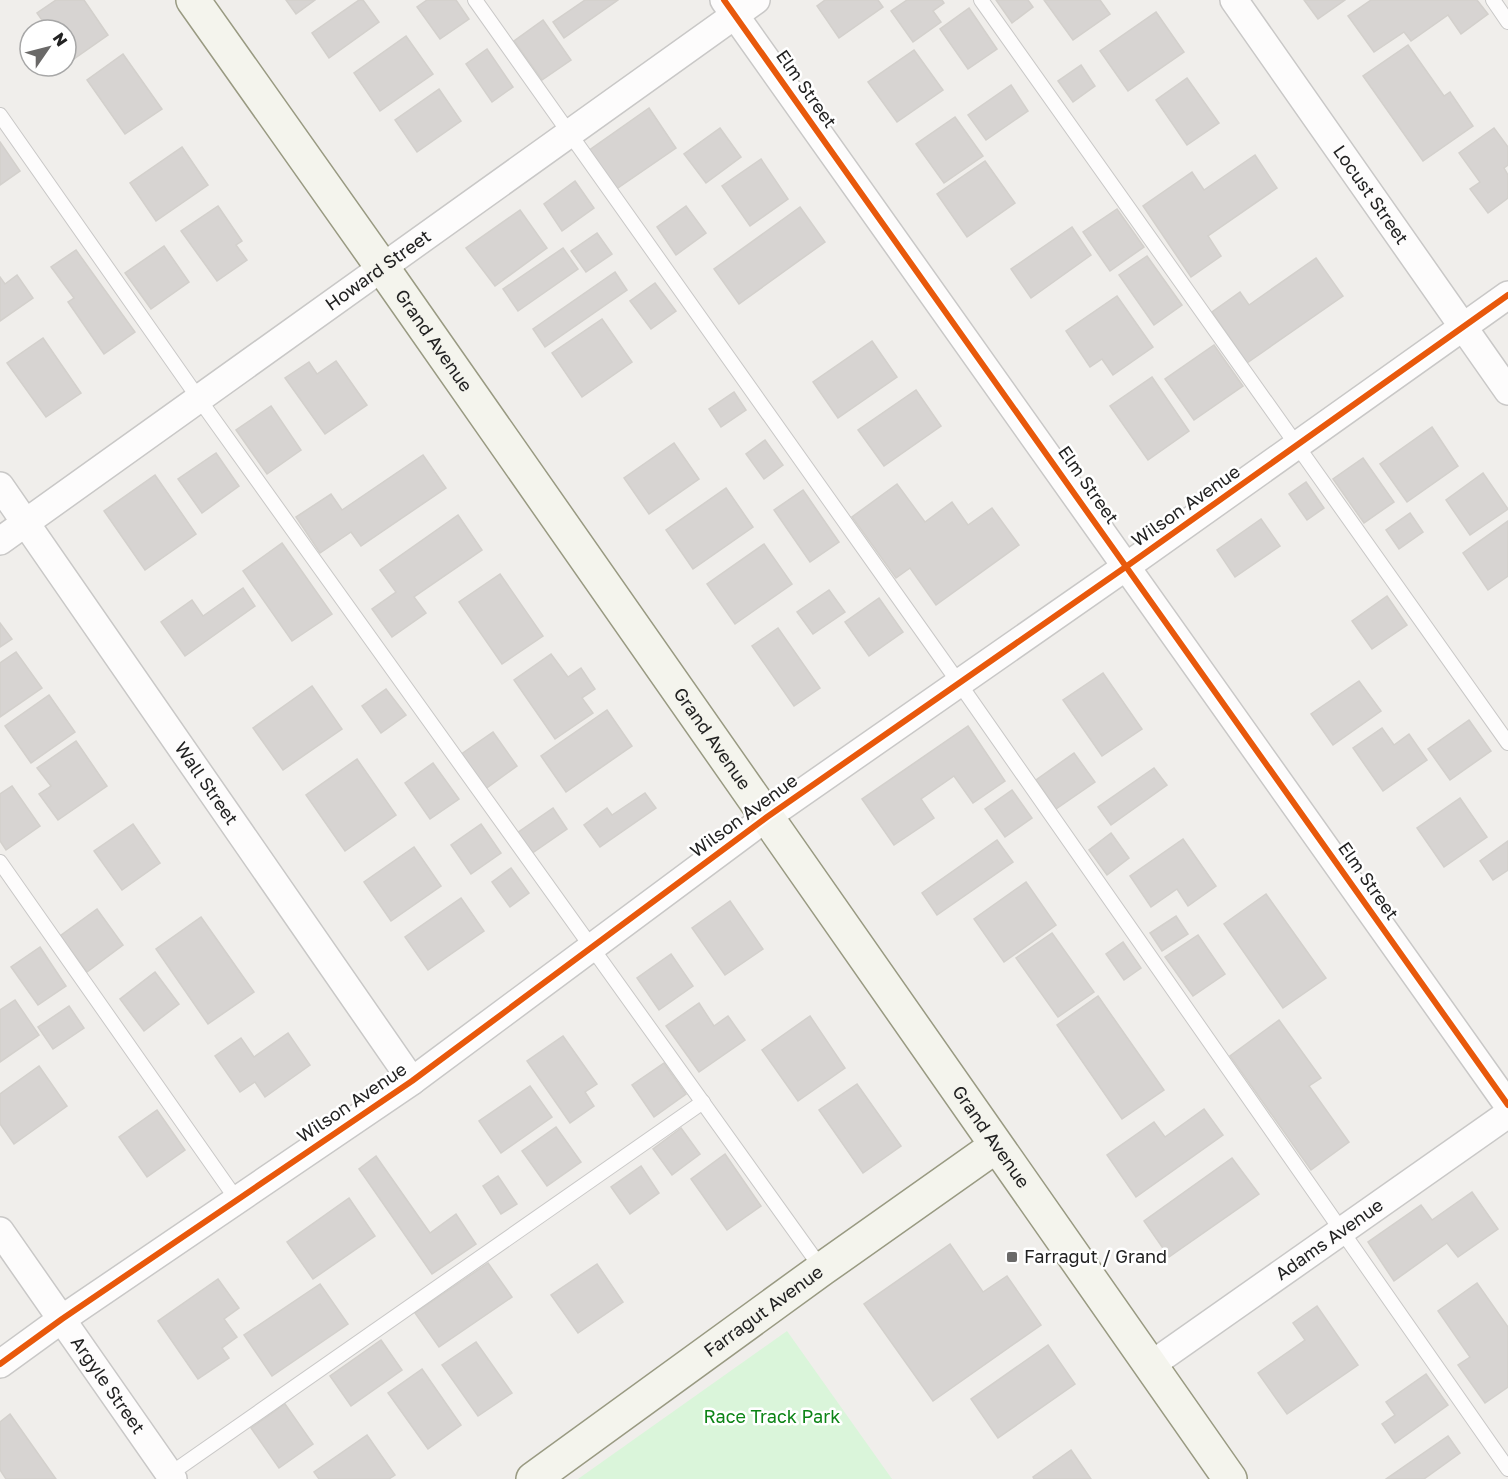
<svg xmlns="http://www.w3.org/2000/svg" width="1508" height="1479" font-family="'Golos Text',sans-serif">
  <style>
    .park { fill: #daf5da }
    .building { fill: #d7d4d2; stroke: #d3d0cc; stroke-width: 1.5 }
    .lines { fill: none; stroke-linecap: round; stroke-linejoin: round }
    .lane-casing { stroke: #c9c8c7; stroke-width: 16 }
    .street-casing { stroke: #c9c8c7; stroke-width: 30 }
    .secondary-casing { stroke: #999a82; stroke-width: 36 }
    .lane { stroke: #fdfcfc; stroke-width: 14 }
    .street { stroke: #fdfcfc; stroke-width: 27 }
    .secondary { stroke: #f4f4ed; stroke-width: 33 }
    .cycleway-casing { stroke: #fff; stroke-width: 10 }
    .cycleway { stroke: #e8590c; stroke-width: 6 }
    .poi-dot { fill: #6a6968; stroke: #fff; stroke-width: 2 }
    .labels { text-anchor: middle; stroke-width: 5; stroke-linejoin: round; paint-order: stroke }
    .street-label { font-size: 18px; fill: #222; stroke: #fff }
    .poi-label { font-size: 18px; fill: #222; stroke: #fff; text-anchor: start }
    .park-label { font-size: 18px; fill: #0c8416; stroke: #fff }
  </style>
  <rect width="100%" height="100%" fill="#f0eeeb"/>
  <polygon class="park" points="787,1331 892,1479 578,1479"/>
  <g class="building">
    <polygon points="56,0 84,0 108,35 71,61 66,54 66,30 49,30 37,13"/>
    <polygon points="286,0 315,0 296,14"/>
    <polygon points="359,0 363,0 379,22 329,58 312,33"/>
    <polygon points="427,0 456,0 469,19 440,39 417,7"/>
    <polygon points="585,0 618,0 564,38 553,22"/>
    <polygon points="825,0 878,0 883,7 839,38 817,6"/>
    <polygon points="907,0 942,0 944,3 933,11 941,22 913,42 891,11"/>
    <polygon points="996,0 1028,0 1033,7 1012,23"/>
    <polygon points="1044,0 1100,0 1110,14 1073,40"/>
    <polygon points="1304,0 1345,0 1318,19"/>
    <polygon points="1371,0 1477,0 1488,14 1461,34 1448,15 1411,41 1404,32 1374,52 1348,16"/>
    <polygon points="969,8 997,49 968,69 940,29"/>
    <polygon points="1156,12 1184,52 1128,91 1100,51"/>
    <polygon points="543,20 571,60 542,80 514,41"/>
    <polygon points="406,36 433,74 380,111 354,73"/>
    <polygon points="1408,45 1444,96 1450,92 1473,126 1423,161 1363,76"/>
    <polygon points="487,49 513,87 492,102 466,64"/>
    <polygon points="914,50 943,90 897,122 868,82"/>
    <polygon points="123,54 162,109 125,134 87,80"/>
    <polygon points="1081,65 1095,86 1073,102 1058,81"/>
    <polygon points="1187,78 1219,123 1187,145 1156,100"/>
    <polygon points="1011,85 1028,111 986,140 968,115"/>
    <polygon points="439,89 461,121 417,152 395,120"/>
    <polygon points="649,108 676,148 615,190 588,151"/>
    <polygon points="955,117 983,156 944,183 916,144"/>
    <polygon points="720,128 741,157 706,183 684,154"/>
    <polygon points="1494,128 1508,147 1508,165 1504,168 1508,175 1508,198 1488,213 1470,189 1480,182 1459,153"/>
    <polygon points="0,142 20,171 0,185"/>
    <polygon points="182,147 208,185 156,221 130,183"/>
    <polygon points="1255,155 1277,188 1208,236 1221,256 1191,277 1143,206 1192,172 1204,190"/>
    <polygon points="761,159 788,199 750,226 722,186"/>
    <polygon points="985,161 1015,203 967,237 937,194"/>
    <polygon points="575,181 594,208 562,231 544,204"/>
    <polygon points="218,206 242,241 236,245 247,260 217,281 181,231"/>
    <polygon points="686,206 706,233 676,255 657,227"/>
    <polygon points="800,207 825,242 739,304 714,269"/>
    <polygon points="1117,209 1144,247 1110,271 1083,232"/>
    <polygon points="520,210 547,248 495,286 466,248"/>
    <polygon points="1072,227 1091,255 1031,298 1011,269"/>
    <polygon points="597,233 612,254 586,272 571,251"/>
    <polygon points="164,246 189,282 151,309 125,273"/>
    <polygon points="563,248 578,269 518,311 503,289"/>
    <polygon points="76,250 135,332 104,354 68,302 74,298 51,267"/>
    <polygon points="1147,256 1182,305 1154,325 1119,275"/>
    <polygon points="1316,258 1343,296 1247,363 1212,312 1240,292 1249,305"/>
    <polygon points="615,272 627,290 545,347 533,329"/>
    <polygon points="17,275 33,298 0,321 0,277 5,284"/>
    <polygon points="655,283 676,311 651,329 630,301"/>
    <polygon points="1117,296 1153,347 1113,375 1102,359 1090,367 1066,331"/>
    <polygon points="602,319 632,362 582,397 552,353"/>
    <polygon points="43,338 81,393 46,417 7,363"/>
    <polygon points="872,341 897,377 838,418 813,382"/>
    <polygon points="1214,345 1243,386 1194,420 1165,379"/>
    <polygon points="336,361 367,405 325,434 285,378 309,362 317,374"/>
    <polygon points="1152,377 1189,431 1148,460 1110,406"/>
    <polygon points="916,390 941,426 884,466 858,430"/>
    <polygon points="734,392 746,410 721,427 709,409"/>
    <polygon points="271,406 301,450 267,474 236,430"/>
    <polygon points="1432,427 1458,466 1407,502 1380,464"/>
    <polygon points="765,440 783,465 764,479 746,454"/>
    <polygon points="674,443 699,479 649,514 624,478"/>
    <polygon points="216,453 239,486 202,513 178,479"/>
    <polygon points="423,455 446,488 361,546 351,532 320,553 296,517 331,494 342,510"/>
    <polygon points="1363,458 1394,502 1364,523 1333,479"/>
    <polygon points="1483,473 1508,509 1470,535 1446,500"/>
    <polygon points="155,475 196,534 145,570 104,511"/>
    <polygon points="1306,482 1324,508 1307,520 1289,494"/>
    <polygon points="897,484 925,522 952,502 968,525 992,508 1019,545 936,605 910,568 896,578 852,517"/>
    <polygon points="726,488 753,527 693,569 666,530"/>
    <polygon points="803,490 839,542 810,562 774,510"/>
    <polygon points="1410,513 1423,532 1399,549 1386,530"/>
    <polygon points="458,515 482,550 414,597 426,613 392,637 372,609 396,592 380,570"/>
    <polygon points="1261,519 1280,546 1235,577 1217,550"/>
    <polygon points="1508,521 1508,576 1488,590 1463,553"/>
    <polygon points="282,543 332,614 292,641 243,571"/>
    <polygon points="764,544 792,584 735,624 707,584"/>
    <polygon points="500,574 543,636 502,664 459,602"/>
    <polygon points="243,588 255,606 185,656 161,622 192,600 203,616"/>
    <polygon points="829,590 845,612 813,634 797,612"/>
    <polygon points="1387,596 1407,625 1372,649 1352,621"/>
    <polygon points="879,598 903,632 869,656 845,622"/>
    <polygon points="0,623 12,639 0,647"/>
    <polygon points="778,628 820,688 794,706 752,646"/>
    <polygon points="16,652 42,688 0,717 0,663"/>
    <polygon points="551,654 568,677 581,668 595,689 582,698 593,713 555,739 514,680"/>
    <polygon points="1103,673 1142,729 1102,756 1063,700"/>
    <polygon points="1359,681 1381,711 1333,745 1311,714"/>
    <polygon points="312,686 342,729 283,770 253,728"/>
    <polygon points="386,689 406,715 381,733 362,706"/>
    <polygon points="49,695 75,732 31,763 5,726"/>
    <polygon points="607,710 632,746 566,792 541,756"/>
    <polygon points="1469,720 1491,751 1450,780 1428,749"/>
    <polygon points="968,726 1005,781 973,803 954,776 921,799 934,818 894,845 862,799"/>
    <polygon points="1382,728 1394,745 1409,734 1427,760 1383,791 1353,748"/>
    <polygon points="493,732 517,766 484,790 460,755"/>
    <polygon points="76,741 107,786 58,820 39,794 51,786 37,768"/>
    <polygon points="1074,753 1095,782 1056,809 1036,780"/>
    <polygon points="357,759 396,815 345,851 306,795"/>
    <polygon points="433,763 459,799 430,819 405,783"/>
    <polygon points="1154,768 1167,785 1111,825 1098,807"/>
    <polygon points="12,786 40,826 6,850 0,841 0,794"/>
    <polygon points="1012,790 1032,818 1005,837 985,809"/>
    <polygon points="645,793 656,808 600,847 584,825 607,808 612,815"/>
    <polygon points="1460,798 1487,837 1444,867 1417,828"/>
    <polygon points="553,808 567,829 531,854 517,833"/>
    <polygon points="133,824 160,863 122,890 94,851"/>
    <polygon points="481,824 501,853 471,874 451,845"/>
    <polygon points="1111,833 1129,858 1107,875 1089,850"/>
    <polygon points="1183,839 1216,886 1188,906 1177,889 1151,907 1130,876"/>
    <polygon points="997,840 1013,862 937,915 922,893"/>
    <polygon points="1508,841 1508,870 1493,880 1480,861"/>
    <polygon points="414,847 441,886 391,921 364,882"/>
    <polygon points="511,868 529,893 510,907 492,882"/>
    <polygon points="1026,882 1056,925 1004,962 974,919"/>
    <polygon points="1266,894 1326,978 1283,1008 1224,924"/>
    <polygon points="461,898 484,931 428,970 405,937"/>
    <polygon points="730,901 763,949 725,975 692,928"/>
    <polygon points="97,909 123,945 87,972 60,936"/>
    <polygon points="1176,916 1188,934 1162,951 1150,933"/>
    <polygon points="201,917 254,992 208,1024 156,949"/>
    <polygon points="1052,933 1094,992 1058,1017 1016,958"/>
    <polygon points="1198,935 1225,974 1193,996 1165,957"/>
    <polygon points="1123,942 1141,968 1124,980 1106,954"/>
    <polygon points="40,947 66,986 38,1005 11,967"/>
    <polygon points="671,954 693,986 659,1010 637,978"/>
    <polygon points="155,972 179,1004 144,1031 120,999"/>
    <polygon points="1098,996 1164,1090 1122,1119 1057,1025"/>
    <polygon points="15,1000 39,1035 0,1062 0,1010"/>
    <polygon points="699,1003 714,1026 728,1016 745,1040 699,1072 666,1026"/>
    <polygon points="69,1006 84,1028 53,1049 38,1027"/>
    <polygon points="810,1016 845,1068 798,1101 762,1050"/>
    <polygon points="1279,1020 1321,1078 1309,1086 1349,1142 1311,1170 1230,1056"/>
    <polygon points="288,1033 310,1065 265,1097 255,1082 240,1092 215,1056 241,1038 254,1057"/>
    <polygon points="563,1036 597,1084 585,1092 594,1106 570,1123 527,1061"/>
    <polygon points="664,1063 686,1094 654,1117 632,1085"/>
    <polygon points="39,1066 67,1106 14,1144 0,1124 0,1094"/>
    <polygon points="857,1084 901,1146 863,1173 819,1110"/>
    <polygon points="530,1086 552,1117 501,1153 479,1121"/>
    <polygon points="1204,1109 1223,1135 1136,1197 1107,1155 1154,1122 1165,1137"/>
    <polygon points="157,1110 185,1150 147,1177 119,1137"/>
    <polygon points="556,1127 581,1162 547,1186 522,1151"/>
    <polygon points="681,1128 700,1154 672,1175 653,1149"/>
    <polygon points="725,1154 761,1206 727,1230 691,1179"/>
    <polygon points="376,1156 430,1233 456,1214 476,1244 432,1274 359,1169"/>
    <polygon points="1232,1158 1259,1194 1169,1257 1144,1221"/>
    <polygon points="641,1166 659,1193 630,1214 611,1187"/>
    <polygon points="498,1176 517,1204 501,1214 483,1186"/>
    <polygon points="1472,1192 1498,1229 1458,1257 1447,1243 1394,1281 1368,1242 1421,1205 1432,1220"/>
    <polygon points="349,1198 375,1236 313,1279 287,1242"/>
    <polygon points="950,1244 983,1292 1007,1276 1041,1325 933,1401 864,1304"/>
    <polygon points="488,1263 512,1297 439,1347 415,1313"/>
    <polygon points="597,1264 623,1302 578,1333 551,1295"/>
    <polygon points="218,1279 239,1308 224,1319 237,1337 222,1348 229,1358 198,1379 158,1321"/>
    <polygon points="1477,1283 1508,1327 1508,1387 1485,1403 1458,1365 1470,1357 1438,1311"/>
    <polygon points="320,1284 348,1324 272,1376 244,1335"/>
    <polygon points="1317,1306 1358,1365 1287,1414 1258,1373 1305,1340 1293,1323"/>
    <polygon points="381,1340 402,1370 351,1406 330,1376"/>
    <polygon points="476,1342 512,1393 478,1416 442,1365"/>
    <polygon points="1048,1345 1075,1384 998,1438 971,1399"/>
    <polygon points="422,1369 461,1425 428,1449 388,1393"/>
    <polygon points="1426,1374 1448,1405 1395,1443 1382,1424 1395,1415 1386,1402"/>
    <polygon points="285,1404 313,1444 279,1468 251,1428"/>
    <polygon points="10,1414 56,1479 6,1479 0,1470 0,1422"/>
    <polygon points="367,1435 395,1475 389,1479 319,1479 314,1472"/>
    <polygon points="1448,1436 1460,1453 1424,1479 1386,1479"/>
    <polygon points="1071,1450 1091,1479 1034,1479 1033,1477"/>
  </g>
  <g class="lines">
    <g class="lane-casing">
      <g id="lane">
        <polyline points="475,0 959,683 1508,1469"/>
        <polyline points="981,0 1508,743"/>
        <polyline points="1493,0 1508,22"/>
        <polyline points="0,115 199,399 822,1269"/>
        <polyline points="0,862 237,1200"/>
        <polyline points="170,1474 703,1102"/>
      </g>
    </g>
    <g class="street-casing">
      <g id="street">
        <polyline points="724,0 1508,1105"/>
        <path id="s1" d="M 1234,0 L 1508,391"/>
        <path id="s2" d="M 0,486 L 412,1081"/>
        <path id="s3" d="M 0,541 L 756,0"/>
        <path id="s4" d="M 0,1231 L 173,1479"/>
        <polyline points="0,1364 62,1319 412,1081 767,817 1127,566 1508,295"/>
        <path id="s5" d="M 1151,1365 L 1508,1114"/>
      </g>
    </g>
    <g class="secondary-casing">
      <g id="secondary">
        <path id="s6" d="M 193,0 L 382,267 L 1230,1479"/>
        <path id="s7" d="M 533,1479 L 822,1269 L 996,1146"/>
      </g>
    </g>
    <use href="#lane" class="lane"/>
    <use href="#street" class="street"/>
    <use href="#secondary" class="secondary"/>
    <g class="cycleway-casing">
      <g id="cycleway">
        <polyline points="724,0 1508,1105"/>
        <polyline points="0,1364 62,1319 412,1081 767,817 1127,566 1508,295"/>
      </g>
    </g>
    <use href="#cycleway" class="cycleway"/>
  </g>
  <rect class="poi-dot" x="1006" y="1251" width="12" height="12" rx="3"/>
  <g class="labels">
    <g class="street-label">
      <text transform="translate(806 89) rotate(55)" y="6">Elm Street</text>
      <text dy="6" stroke="none"><textPath href="#s1" startOffset="238">Locust Street</textPath></text>
      <text dy="6" stroke="none"><textPath href="#s3" startOffset="465">Howard Street</textPath></text>
      <text dy="6" stroke="none"><textPath href="#s6" startOffset="417">Grand Avenue</textPath></text>
      <text transform="translate(1088 485) rotate(55)" y="6">Elm Street</text>
      <text transform="translate(1186 506) rotate(-35)" y="6">Wilson Avenue</text>
      <text dy="6" stroke="none"><textPath href="#s6" startOffset="903">Grand Avenue</textPath></text>
      <text dy="6" stroke="none"><textPath href="#s2" startOffset="362">Wall Street</textPath></text>
      <text transform="translate(744 816) rotate(-36)" y="6">Wilson Avenue</text>
      <text transform="translate(1368 881) rotate(55)" y="6">Elm Street</text>
      <text transform="translate(352 1103) rotate(-34)" y="6">Wilson Avenue</text>
      <text dy="6" stroke="none"><textPath href="#s6" startOffset="1389">Grand Avenue</textPath></text>
      <text dy="6" stroke="none"><textPath href="#s5" startOffset="218">Adams Avenue</textPath></text>
      <text dy="6" stroke="none"><textPath href="#s7" startOffset="285">Farragut Avenue</textPath></text>
      <text dy="6" stroke="none"><textPath href="#s4" startOffset="188">Argyle Street</textPath></text>
    </g>
    <g class="poi-label">
      <text x="1024" y="1263">Farragut / Grand</text>
    </g>
    <g class="park-label">
      <text x="772" y="1423">Race Track Park</text>
    </g>
  </g>
  <g transform="translate(48 48) rotate(55)"><circle r="28" fill="#ffffff" stroke="#a7a7a7" stroke-width="1.5"/>
  <path d="M0-4.5L10 22L0 15L-10 22Z" fill="#6a6968"/>
  <text y="-9" font-size="16" font-weight="bold" text-anchor="middle" fill="#222222">N</text>
  </g>
</svg>
